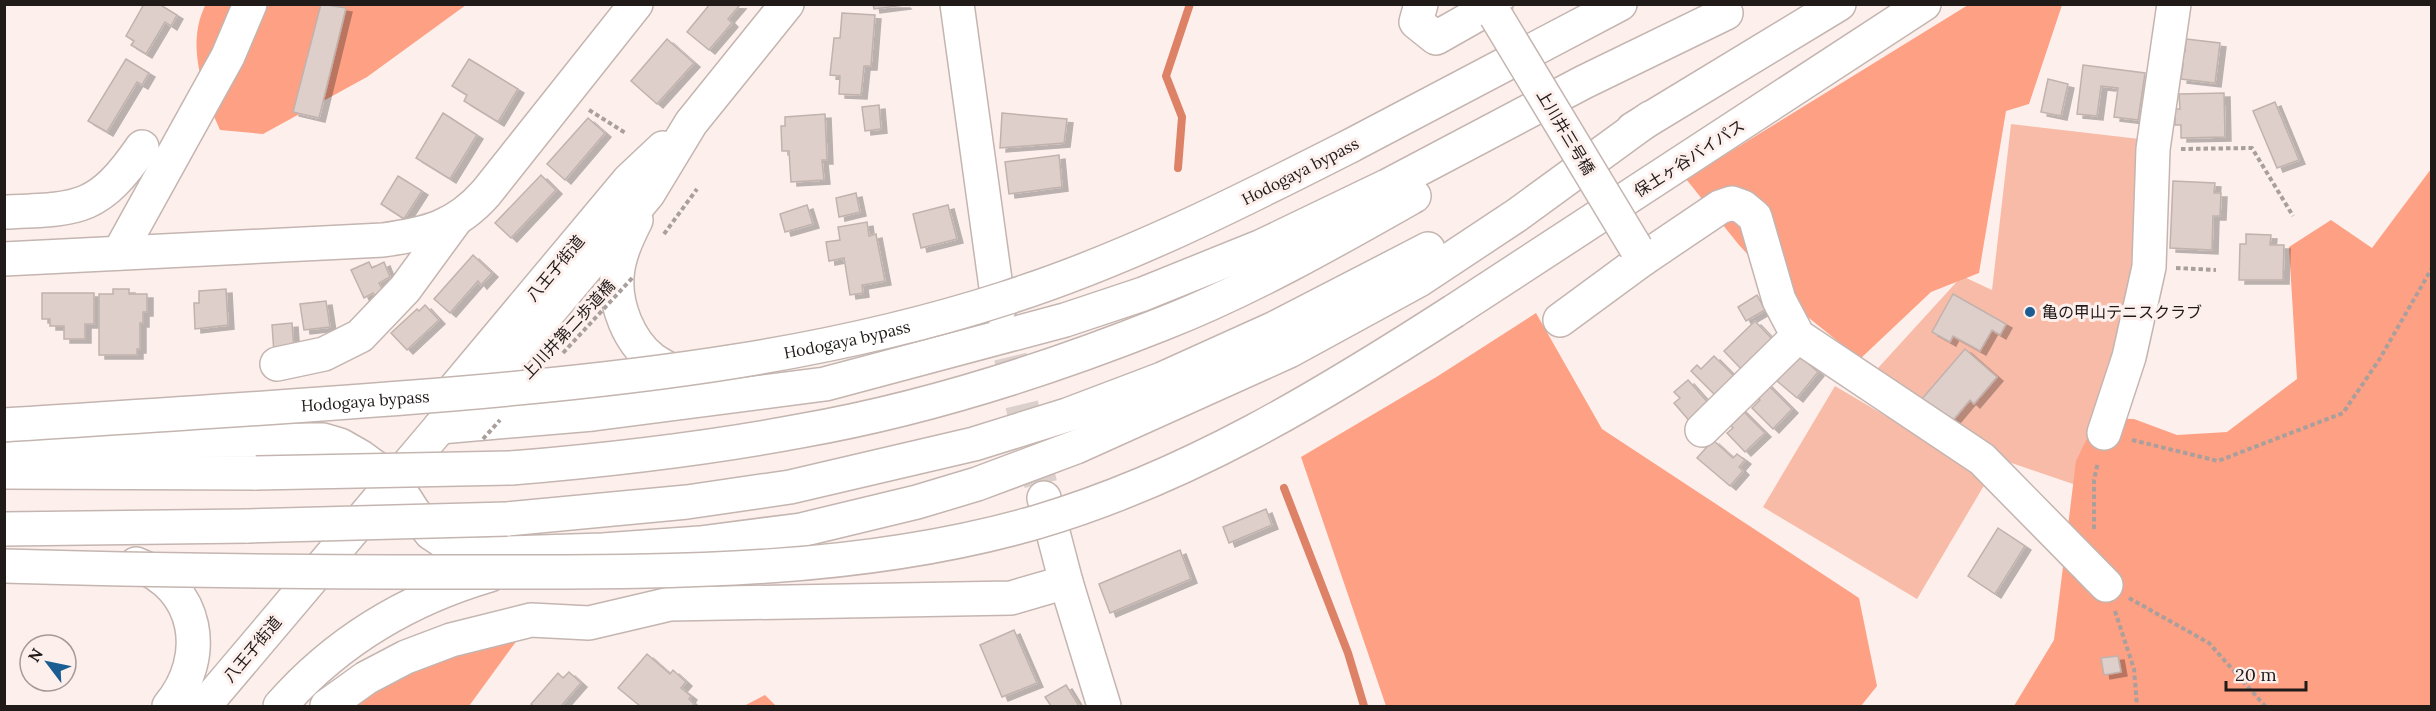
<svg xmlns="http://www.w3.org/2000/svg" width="2436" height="711" font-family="Lora,'Noto Sans JP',serif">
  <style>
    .green { fill: #f8bba8 }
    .forest { fill: #fda084 }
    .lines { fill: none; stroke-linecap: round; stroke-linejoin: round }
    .stream { stroke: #dd8267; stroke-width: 8 }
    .building { fill: #decfca; stroke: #c1b2ad; stroke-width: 1.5; filter: url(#shadow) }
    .minor-tunnel { stroke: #dcd0cc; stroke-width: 33; stroke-dasharray: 33 16; stroke-linecap: butt }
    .minor-casing { stroke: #c4b5b0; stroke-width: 36 }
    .highway-casing { stroke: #c4b5b0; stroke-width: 36 }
    .path { stroke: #a99f9c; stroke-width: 4; stroke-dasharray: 4.5 3; stroke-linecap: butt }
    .minor { stroke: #fff; stroke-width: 33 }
    .highway { stroke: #fff; stroke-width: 33 }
    .minor-bridge-casing { stroke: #c4b5b0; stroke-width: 36; stroke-linecap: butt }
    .highway-bridge-casing { stroke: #c4b5b0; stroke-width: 36; stroke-linecap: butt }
    .path-bridge { stroke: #a99f9c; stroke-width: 4; stroke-dasharray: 4.5 3; stroke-linecap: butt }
    .minor-bridge { stroke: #fff; stroke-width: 33 }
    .highway-bridge { stroke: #fff; stroke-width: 33 }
    .poi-dot { fill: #1a5d92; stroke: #fdf0ec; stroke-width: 2 }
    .labels { text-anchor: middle; stroke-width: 6; stroke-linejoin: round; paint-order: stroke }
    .street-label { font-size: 16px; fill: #201a19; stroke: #fdf0ec }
    .poi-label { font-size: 16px; fill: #201a19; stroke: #fdf0ec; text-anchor: start }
  </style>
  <defs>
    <filter id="shadow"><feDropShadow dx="6" dy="4" stdDeviation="0" flood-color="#0004"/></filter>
  </defs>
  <rect width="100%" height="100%" fill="#fdf0ec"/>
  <g class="green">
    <polygon points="2011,124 2148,140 2139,265 2076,485 2000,459 1868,379 1962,276 1992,290"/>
    <polygon points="1835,386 1989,477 1917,599 1763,507"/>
  </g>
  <g class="forest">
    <path d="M 206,4 L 466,5 L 367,77 L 263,134 L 220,130 C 203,93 185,43 206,4 Z"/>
    <polygon points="1968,5 2062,5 2029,104 2006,111 1979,273 1931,292 1860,359 1799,310 1739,245 1686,179"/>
    <polygon points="2431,169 2431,706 2014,706 2054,640 2076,461 2097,418 2134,419 2177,435 2227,432 2297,379 2289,247 2331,220 2372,248"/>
    <polygon points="1536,313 1602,429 1859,598 1877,686 1861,706 1386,706 1301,457 1438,376"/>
    <polygon points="523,632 469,706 340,706 395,670"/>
    <polygon points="765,695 776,706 744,706"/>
  </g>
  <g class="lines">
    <g class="stream">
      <polyline points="1178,168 1182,117 1166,76 1190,4"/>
      <polyline points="1284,488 1348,653 1364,706"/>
    </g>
  </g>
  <g class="building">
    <polygon points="144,4 159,4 177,15 171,26 165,22 146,54 131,45 134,41 126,36"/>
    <polygon points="321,4 346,8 319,118 293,112"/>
    <polygon points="710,4 740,5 728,19 732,23 709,50 687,32"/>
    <polygon points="873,4 904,4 905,5 874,9"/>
    <polygon points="842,13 875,15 871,66 864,66 861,95 839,94 840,76 830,75 834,38 840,38"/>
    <polygon points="667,39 694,63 657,104 631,81"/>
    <polygon points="2186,39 2220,43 2215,83 2181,79 2183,64 2179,63 2181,52 2185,52"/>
    <polygon points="126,59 149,73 142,85 137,82 107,132 88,121"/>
    <polygon points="469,59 518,89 498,122 464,101 467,95 452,86"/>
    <polygon points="2083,65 2145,73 2138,120 2114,117 2118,88 2101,86 2097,116 2077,114"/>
    <polygon points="2048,79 2068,84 2061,116 2041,112"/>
    <polygon points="2224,93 2225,137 2181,138 2181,125 2175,125 2175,109 2180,109 2179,94"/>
    <polygon points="2275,102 2299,160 2277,168 2253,111"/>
    <polygon points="879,105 881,129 865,131 862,107"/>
    <polygon points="443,113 477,135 450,179 416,158"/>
    <polygon points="1002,113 1067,119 1064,143 1000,148"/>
    <polygon points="825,114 827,160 822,160 824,180 791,182 789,151 782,151 781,126 785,126 785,117"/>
    <polygon points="588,118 605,133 565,180 547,164"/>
    <polygon points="1059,155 1062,187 1009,194 1005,162"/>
    <polygon points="541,175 556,190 511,238 495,223"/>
    <polygon points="398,176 422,191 404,219 381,204"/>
    <polygon points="2173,181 2215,183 2214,193 2221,193 2220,216 2213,216 2212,250 2170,248"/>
    <polygon points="856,193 860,212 839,217 836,198"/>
    <polygon points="807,205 813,224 785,232 780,214"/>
    <polygon points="948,205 957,239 921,248 913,214"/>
    <polygon points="867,222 869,236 876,234 885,281 862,285 863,293 850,295 844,258 829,261 826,242 840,240 838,227"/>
    <polygon points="2246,234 2271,235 2270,245 2284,245 2283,280 2239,280 2240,244 2246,244"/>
    <polygon points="473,255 492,273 481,285 478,281 450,313 434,299"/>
    <polygon points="369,262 372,268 384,262 390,277 379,283 385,294 376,298 373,293 364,298 351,270"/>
    <polygon points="113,289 129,289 129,294 147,294 147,312 143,312 143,323 140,323 140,349 137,349 137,355 99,355 99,294 113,294"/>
    <polygon points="226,289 228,325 195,329 194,303 199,303 199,291"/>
    <polygon points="42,293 94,293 94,324 85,324 85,339 64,339 64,326 50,326 50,319 42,319"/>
    <polygon points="1953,294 2006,324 2000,335 1992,330 1980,351 1953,336 1950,342 1932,332"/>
    <polygon points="1757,295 1765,310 1746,321 1738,307"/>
    <polygon points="326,301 330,327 304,330 300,304"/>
    <polygon points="425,305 439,320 407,350 391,333 417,309 419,311"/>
    <polygon points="1755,321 1775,342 1744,372 1724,351"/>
    <polygon points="292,323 294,350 274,353 272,325"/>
    <polygon points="1965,349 1997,377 1974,404 1970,400 1949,425 1921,400"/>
    <polygon points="1798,355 1818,372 1797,398 1777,381"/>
    <polygon points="1714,356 1738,380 1720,400 1691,371 1697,365 1701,369"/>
    <polygon points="1688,380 1712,407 1692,424 1674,403 1680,398 1674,392"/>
    <polygon points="1766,383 1792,409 1773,429 1752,408 1760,400 1755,394"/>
    <polygon points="1740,408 1765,433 1745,452 1727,433 1733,428 1727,421"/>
    <polygon points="1713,440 1733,458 1737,454 1745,460 1739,467 1743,471 1730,486 1697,458"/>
    <polygon points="1266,509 1272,525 1229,543 1223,527"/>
    <polygon points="1998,528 2025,546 1995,594 1968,576"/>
    <polygon points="1180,550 1191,579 1110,613 1099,584"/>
    <polygon points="1014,630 1037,683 1002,697 980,645"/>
    <polygon points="647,654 670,674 673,670 686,682 681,688 691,696 689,699 694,704 692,706 640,706 618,688"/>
    <polygon points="2118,656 2121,672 2104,675 2101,658"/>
    <polygon points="569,672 581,683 561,706 534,706 531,704 558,673 563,678"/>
    <polygon points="1066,685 1079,706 1051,706 1045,697"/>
  </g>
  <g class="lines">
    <polyline class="minor-tunnel" points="999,309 1044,498"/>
    <g class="minor-casing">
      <g id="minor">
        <polyline points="957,4 999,309"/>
        <polyline points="1421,4 1416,22 1436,38 1496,4"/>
        <path d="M 4,212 C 79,209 98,211 142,147"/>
        <polyline points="1636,248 1643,259 1720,207 1732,203 1743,207 1755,217 1779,300 1798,336 1982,459 2106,585"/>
        <polyline points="119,253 228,56 250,4"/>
        <path d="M 4,259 L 383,240 C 427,234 456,227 486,193 L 636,4"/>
        <polyline points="1560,320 1643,259"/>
        <polyline points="277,364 324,354 360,336 405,289 454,222"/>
        <polyline points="1702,430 1798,336"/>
        <polyline points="2104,433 2129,357 2149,267 2153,149 2174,4"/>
        <polyline points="1044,498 1066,582 1104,706"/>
        <polyline points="327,706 366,678 406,657 451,640 531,620 589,623 670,604 1011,598 1066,582"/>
      </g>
    </g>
    <g class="highway-casing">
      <g id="highway">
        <polyline points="1633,129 1839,4"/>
        <polyline points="1350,146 1620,4"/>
        <path d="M 636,220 C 627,238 618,257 617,277 C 615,306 629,341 652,359 C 663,367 677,373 689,379"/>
        <polyline points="1454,311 1924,4"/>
        <polyline points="456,387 629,180 663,148"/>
        <polyline points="440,427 593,414 825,384 1065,320 1143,294 1262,246 1387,186 1584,82 1726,13"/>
        <polyline points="4,441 323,440 340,445 361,457 394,481 413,511 431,533 452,547 474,554 603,550 700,543 801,530 917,502 977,484 1076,447 1289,351 1419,280 1517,215 1650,118"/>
        <path d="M 511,468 C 608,460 704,449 800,431 C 920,410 1049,369 1162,324 C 1249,290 1333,242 1414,196"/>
        <polyline points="4,472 256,473"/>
        <polyline points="507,519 687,502 790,487 974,444 1067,415 1162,379 1275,328 1428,249"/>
        <polyline points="4,529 248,526"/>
        <path d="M 136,564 C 199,587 210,657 169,706"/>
        <polyline points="204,706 440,427 464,413 648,194 691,123 787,4"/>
        <path d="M 280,706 C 337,641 408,599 490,575"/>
      </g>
    </g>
    <g class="path">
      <polyline points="589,110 627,134"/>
      <polyline points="2181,149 2252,148 2293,216"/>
      <polyline points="664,234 697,189"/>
      <polyline points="2176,268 2216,270"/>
      <polyline points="2132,440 2218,461 2343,413 2379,360 2432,268"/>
      <polyline points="2094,529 2094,480 2098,462"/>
      <polyline points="2129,598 2209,643 2265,706"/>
      <polyline points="2115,611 2134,669 2137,706"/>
    </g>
    <use href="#minor" class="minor"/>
    <use href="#highway" class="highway"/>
    <g class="minor-bridge-casing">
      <polyline id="minor-bridge" points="1496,16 1636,248"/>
    </g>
    <g class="highway-bridge-casing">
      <g id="highway-bridge">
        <path id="s1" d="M 4,425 C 158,415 311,406 464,393 C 647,377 830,355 1006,298 C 1125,260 1238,203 1350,146"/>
        <polyline points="256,473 511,468"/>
        <polyline points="248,526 507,519"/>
        <path d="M 4,566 C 164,571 322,572 481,572 C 667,572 857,574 1037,522 C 1189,477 1322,396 1454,311"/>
      </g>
    </g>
    <g class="path-bridge">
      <polyline points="563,353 634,276"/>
      <polyline points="483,439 500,420"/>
    </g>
    <use href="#minor-bridge" class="minor-bridge"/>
    <use href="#highway-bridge" class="highway-bridge"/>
  </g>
  <circle class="poi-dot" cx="2030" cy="312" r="6"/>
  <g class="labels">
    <g class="street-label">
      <text transform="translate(1566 132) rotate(59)" y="6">上川井三号橋</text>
      <text transform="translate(1689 158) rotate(-33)" y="6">保土ヶ谷バイパス</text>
      <text transform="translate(1300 171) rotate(-27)" y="6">Hodogaya bypass</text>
      <text transform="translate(555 268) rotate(-50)" y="6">八王子街道</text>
      <text transform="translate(568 329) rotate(-47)" y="6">上川井第二歩道橋</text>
      <text dy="6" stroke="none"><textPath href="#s1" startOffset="848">Hodogaya bypass</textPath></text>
      <text dy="6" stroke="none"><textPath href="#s1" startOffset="362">Hodogaya bypass</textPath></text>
      <text transform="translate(252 649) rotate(-50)" y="6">八王子街道</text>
    </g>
    <g class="poi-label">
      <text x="2042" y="318">亀の甲山テニスクラブ</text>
    </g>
  </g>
  <rect width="2436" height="711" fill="none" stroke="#201a19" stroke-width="12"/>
  <g transform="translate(48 663) rotate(302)"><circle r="28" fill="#fdf0ec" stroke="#a59a98" stroke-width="1.5"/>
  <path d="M0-4.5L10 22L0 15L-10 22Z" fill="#1a5d92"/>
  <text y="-9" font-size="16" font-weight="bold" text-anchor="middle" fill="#201a19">N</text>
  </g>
  <path d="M2226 681v9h80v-9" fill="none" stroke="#201a19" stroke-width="3"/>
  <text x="2235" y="681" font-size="18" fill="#201a19" stroke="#fdf0ec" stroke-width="4.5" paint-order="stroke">20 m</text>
</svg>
